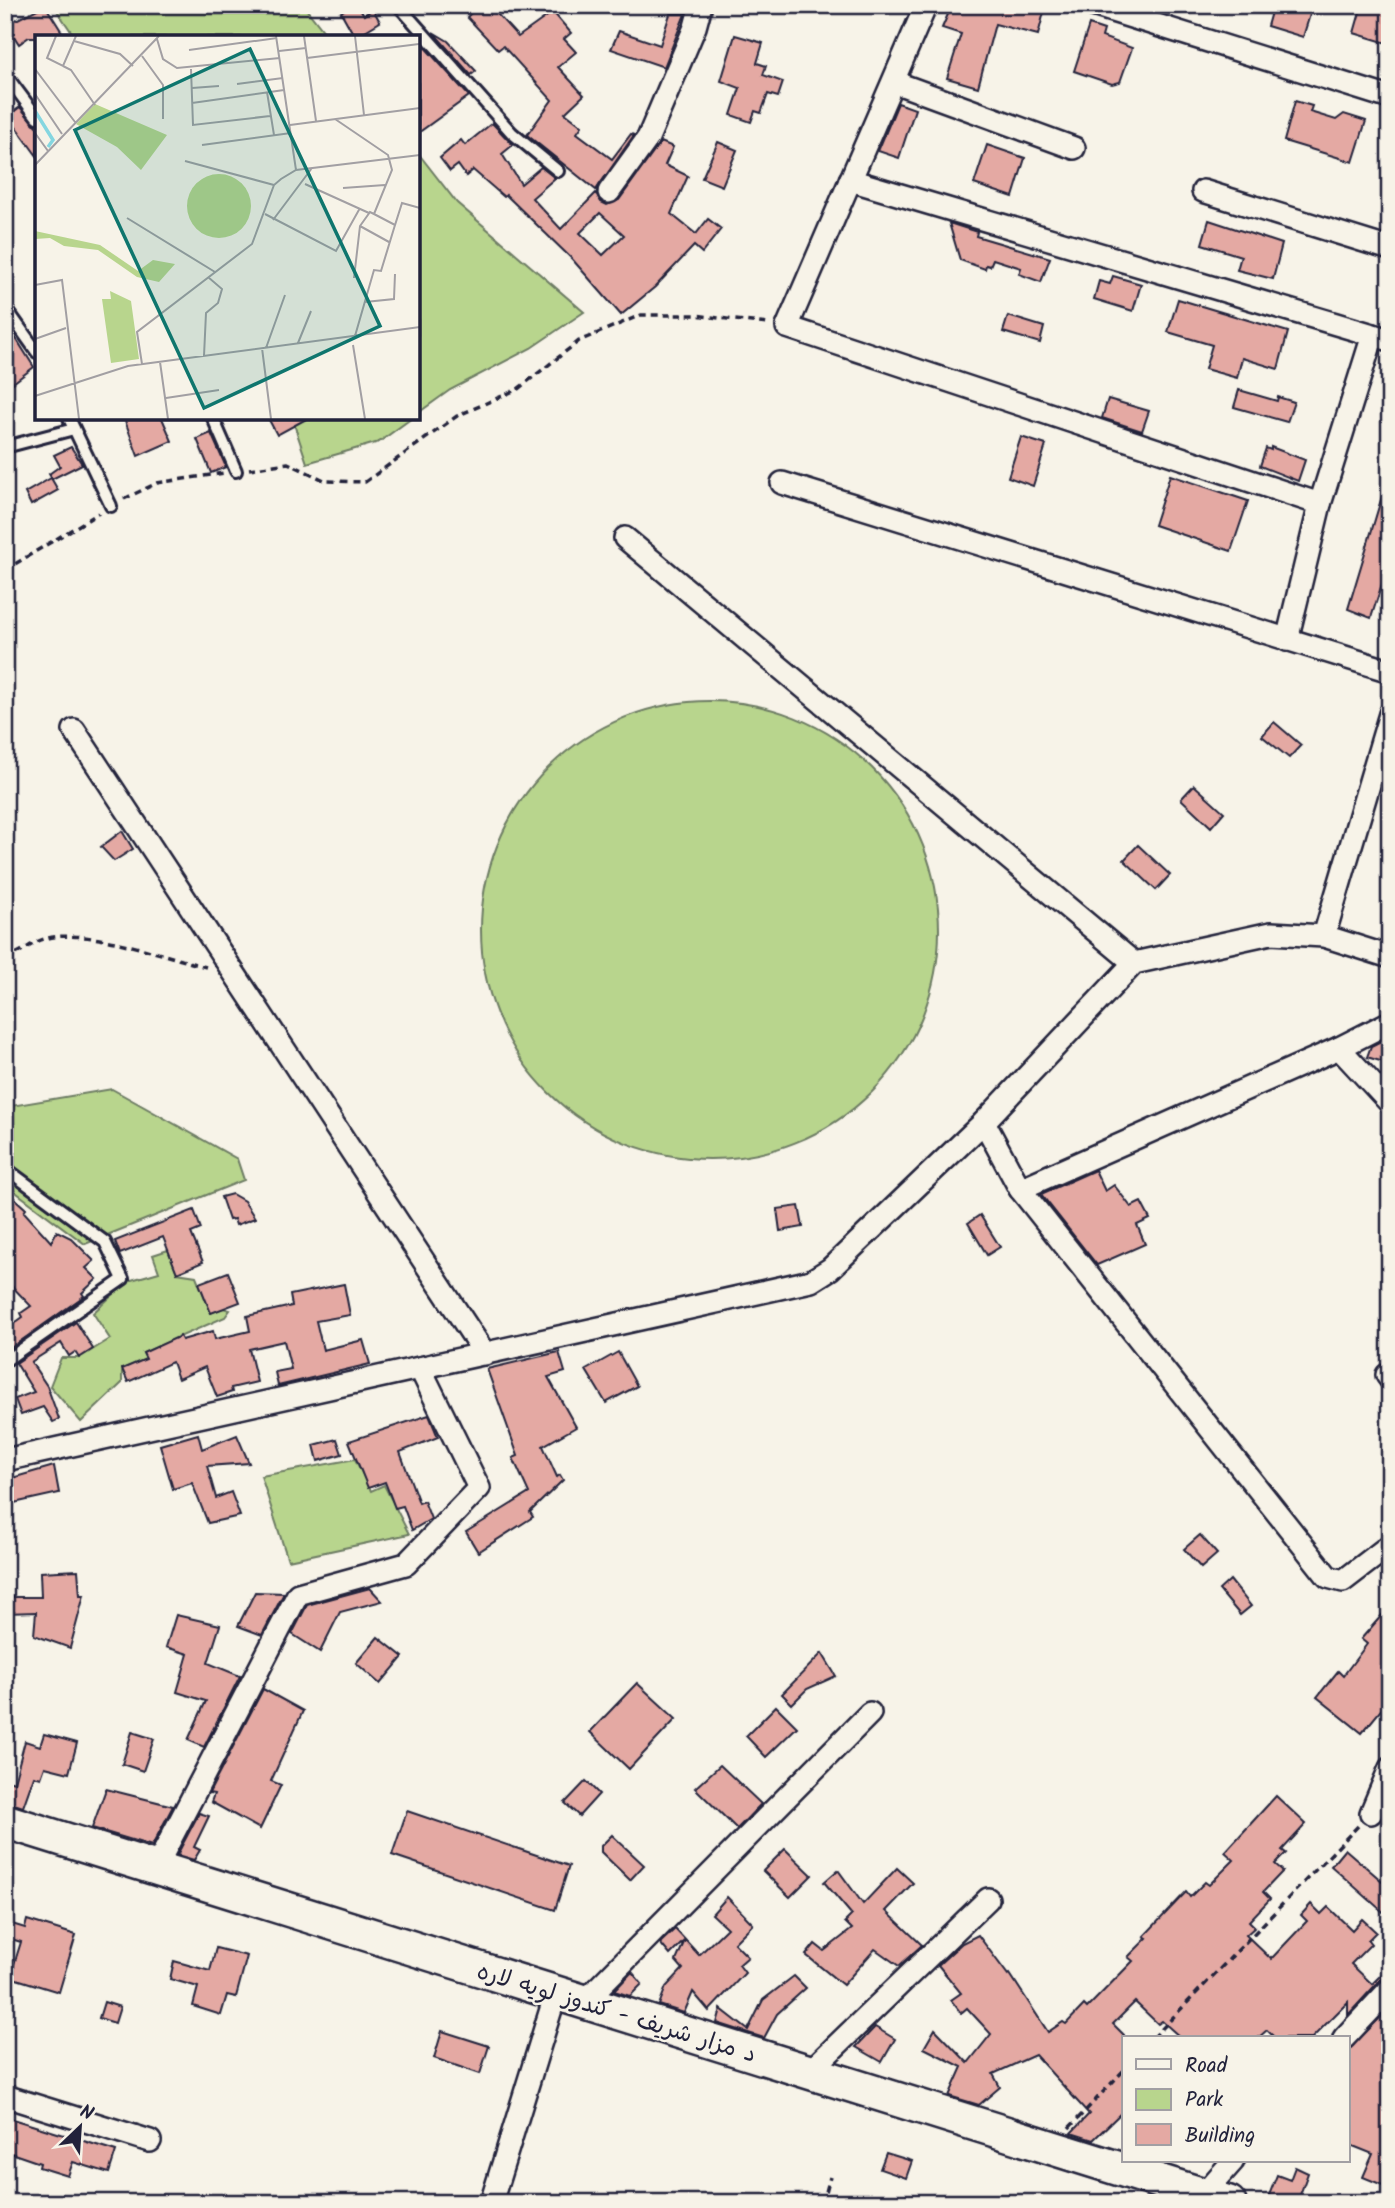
<svg xmlns="http://www.w3.org/2000/svg" width="1395" height="2208" font-family="Kalam,'Playpen Sans Arabic',sans-serif">
  <style>
    .green { fill: #b8d58d; stroke: #6d7c64; stroke-width: 2 }
    .building { fill: #e4a9a3; stroke: #22223b; stroke-width: 2; fill-rule: evenodd }
    .lines { fill: none; stroke-linecap: round; stroke-linejoin: round }
    .lane-casing { stroke: #22223b; stroke-width: 16 }
    .street-casing { stroke: #22223b; stroke-width: 26 }
    .primary-casing { stroke: #22223b; stroke-width: 38 }
    .path { stroke: #22223b; stroke-width: 3.5; stroke-dasharray: 7 5; stroke-linecap: butt }
    .lane { stroke: #f7f3e8; stroke-width: 10 }
    .street { stroke: #f7f3e8; stroke-width: 21 }
    .primary { stroke: #f7f3e8; stroke-width: 33 }
    .labels { text-anchor: middle; stroke-width: 5; stroke-linejoin: round; paint-order: stroke }
    .street-label { font-size: 23px; fill: #22223b; stroke: #f7f3e8 }
    .inset-river { fill: none; stroke: #85d6e0; stroke-width: 3.5 }
    .inset-road { fill: none; stroke: #a29fa3; stroke-width: 2 }
    .view { fill: #0f766e; fill-opacity: 0.15; stroke: #0f766e; stroke-width: 3.5 }
    .inset-edge { fill: none; stroke: #22223b; stroke-width: 3.5 }
  </style>
  <rect width="100%" height="100%" fill="#f7f3e8"/>
  <filter id="ink" filterUnits="userSpaceOnUse"><feTurbulence type="fractalNoise" baseFrequency=".0143" numOctaves="2"/><feDisplacementMap in="SourceGraphic" scale="14" xChannelSelector="R" yChannelSelector="G"/><feConvolveMatrix kernelMatrix="1 2 1 2 8 2 1 2 1" color-interpolation-filters="sRGB"/></filter>
  <g filter="url(#ink)">
    <g class="green">
      <polygon points="53,5 303,5 328,37 75,37"/>
      <polygon points="418,153 457,203 584,312 531,348 450,390 418,413"/>
      <polygon points="292,418 412,418 379,442 307,463"/>
      <circle cx="710" cy="930" r="229"/>
      <polygon points="112,1089 237,1159 244,1180 85,1244 5,1184 5,1107"/>
      <polygon points="168,1250 177,1273 196,1276 211,1313 223,1308 230,1310 225,1317 143,1353 146,1359 122,1369 122,1383 81,1422 50,1386 61,1358 79,1358 110,1339 93,1313 128,1281 159,1272 153,1255"/>
      <polygon points="355,1459 371,1491 384,1485 409,1534 288,1560 261,1476"/>
    </g>
    <g class="building">
      <polygon points="5,5 16,20 45,5 65,37 29,37 19,44 15,38 5,45"/>
      <polygon points="352,5 358,5 364,15 373,9 380,22 355,37 341,12"/>
      <polygon points="479,5 489,5 518,37 553,12 571,33 564,39 576,52 558,67 584,95 565,113 582,126 577,133 612,159 631,134 634,135 596,190 527,135 552,100 503,46 498,50 467,17"/>
      <polygon points="952,5 1020,5 1044,12 1038,35 995,24 978,87 947,78 961,34 942,28"/>
      <polygon points="1273,5 1313,5 1303,37 1267,26"/>
      <polygon points="1362,5 1390,5 1390,44 1354,33"/>
      <polygon points="670,14 685,14 664,67 611,49 619,31 660,45"/>
      <polygon points="1089,25 1104,30 1102,37 1132,48 1120,82 1112,84 1074,71"/>
      <polygon points="433,32 448,41 476,71 471,75"/>
      <polygon points="735,35 763,43 757,63 766,66 763,75 783,82 778,97 768,94 761,113 755,111 751,122 731,115 740,88 721,81"/>
      <polygon points="421,43 469,96 418,133 418,45"/>
      <polygon points="1295,101 1312,106 1310,112 1336,120 1344,114 1366,121 1353,162 1284,141"/>
      <polygon points="898,103 915,109 899,158 878,151"/>
      <polygon points="20,107 37,127 37,156 8,116"/>
      <path d="M 492,123 L 513,145 L 502,154 L 521,184 L 541,167 L 555,178 L 532,198 L 561,229 L 596,193 L 601,202 L 607,205 L 619,200 L 661,142 L 673,147 L 665,165 L 688,176 L 671,214 L 696,234 L 708,219 L 721,229 L 702,253 L 694,246 L 655,287 L 621,315 L 572,259 L 506,195 L 504,197 L 473,170 L 466,176 L 458,165 L 450,171 L 440,158 L 461,140 L 465,145 ZM 600,213 L 624,235 L 603,255 L 580,233 Z"/>
      <polygon points="718,142 737,150 722,186 702,178"/>
      <polygon points="987,145 1025,158 1013,197 974,184"/>
      <polygon points="1209,220 1282,244 1273,279 1237,270 1241,256 1202,244"/>
      <polygon points="949,223 977,232 976,236 1050,258 1041,282 1019,274 1021,268 993,259 990,266 986,265 985,269 960,260"/>
      <polygon points="1113,276 1141,284 1133,311 1094,299 1099,281 1110,284"/>
      <polygon points="1178,299 1288,332 1278,369 1242,358 1237,378 1205,369 1212,345 1168,332"/>
      <polygon points="1008,316 1044,327 1040,343 1003,332"/>
      <polygon points="5,321 34,367 5,389"/>
      <polygon points="1239,390 1277,401 1278,397 1294,402 1287,422 1234,407"/>
      <polygon points="1108,399 1149,411 1142,431 1102,418"/>
      <polygon points="124,418 162,418 172,441 138,456"/>
      <polygon points="268,418 308,418 277,435"/>
      <polygon points="211,433 226,467 211,473 197,439"/>
      <polygon points="1021,437 1046,445 1033,486 1008,477"/>
      <polygon points="71,447 82,464 52,479 49,474 60,466 54,455"/>
      <polygon points="1271,447 1305,460 1298,481 1260,466 1266,448 1271,450"/>
      <polygon points="1170,475 1248,501 1231,551 1154,525"/>
      <polygon points="51,478 58,490 31,505 25,493"/>
      <polygon points="1386,483 1390,484 1390,559 1371,618 1348,609"/>
      <polygon points="1274,722 1301,745 1289,758 1262,736"/>
      <polygon points="1194,785 1224,812 1211,827 1181,799"/>
      <polygon points="122,831 133,849 114,861 101,847"/>
      <polygon points="1138,845 1170,875 1156,890 1124,860"/>
      <polygon points="1385,1039 1390,1041 1390,1064 1367,1057 1371,1046"/>
      <polygon points="1095,1170 1105,1191 1114,1185 1131,1207 1141,1202 1150,1219 1137,1225 1145,1244 1097,1265 1041,1194"/>
      <polygon points="5,1190 26,1209 24,1212 51,1242 57,1231 71,1238 94,1261 86,1268 97,1279 82,1293 84,1296 8,1350 5,1330 23,1317 21,1313 31,1306 5,1279"/>
      <polygon points="232,1194 244,1201 255,1218 236,1225 234,1219 229,1220 221,1197"/>
      <polygon points="799,1206 803,1227 780,1231 777,1209"/>
      <polygon points="194,1210 201,1229 191,1233 203,1262 177,1273 163,1237 120,1254 115,1241"/>
      <polygon points="980,1215 1000,1247 987,1255 968,1223"/>
      <polygon points="228,1272 240,1302 211,1313 199,1283"/>
      <polygon points="344,1284 350,1315 316,1321 323,1350 363,1340 370,1364 278,1386 275,1372 291,1369 284,1341 249,1349 257,1382 231,1388 232,1392 217,1397 205,1367 178,1379 172,1362 128,1382 122,1369 146,1359 143,1353 180,1336 182,1340 213,1331 215,1339 250,1331 247,1316 292,1306 290,1295"/>
      <polygon points="76,1322 93,1349 79,1358 75,1352 69,1356 61,1343 31,1362 47,1386 59,1419 53,1422 43,1407 21,1415 15,1399 34,1392 16,1363"/>
      <polygon points="559,1352 565,1372 548,1377 576,1427 543,1446 557,1477 560,1475 563,1480 530,1512 533,1517 478,1552 466,1532 529,1493 513,1458 518,1456 487,1369"/>
      <polygon points="618,1352 637,1386 606,1403 586,1370"/>
      <polygon points="429,1415 438,1437 400,1452 419,1503 424,1501 431,1519 412,1530 403,1506 395,1508 385,1482 368,1488 349,1441"/>
      <polygon points="198,1434 202,1449 237,1435 249,1463 207,1466 216,1498 231,1492 240,1516 208,1523 192,1483 173,1489 160,1445"/>
      <polygon points="337,1439 342,1454 318,1461 314,1445"/>
      <polygon points="54,1466 59,1493 5,1505 5,1480"/>
      <polygon points="1200,1535 1217,1554 1201,1568 1184,1549"/>
      <polygon points="78,1570 80,1595 84,1595 70,1648 34,1635 36,1612 5,1613 5,1597 41,1597 40,1572"/>
      <polygon points="1230,1580 1251,1606 1240,1615 1219,1590"/>
      <polygon points="370,1588 382,1601 340,1612 320,1652 292,1634 307,1605"/>
      <polygon points="255,1592 284,1593 262,1635 238,1626"/>
      <polygon points="1390,1606 1390,1699 1362,1733 1317,1697 1338,1671 1343,1676 1367,1644 1361,1639"/>
      <polygon points="176,1615 220,1625 208,1663 240,1676 204,1747 188,1740 206,1701 177,1692 188,1654 166,1647"/>
      <polygon points="378,1637 403,1657 380,1684 356,1663"/>
      <polygon points="822,1653 836,1676 807,1689 792,1704 782,1694"/>
      <polygon points="637,1683 676,1719 629,1769 590,1732"/>
      <polygon points="263,1689 303,1711 271,1781 281,1785 260,1829 211,1802 214,1794 209,1793"/>
      <polygon points="776,1706 797,1727 766,1757 746,1736"/>
      <polygon points="132,1732 154,1739 143,1771 122,1764"/>
      <polygon points="44,1734 77,1743 69,1773 45,1767 41,1778 34,1776 23,1807 5,1801 5,1779 14,1782 25,1741 40,1746"/>
      <polygon points="720,1765 761,1804 737,1829 695,1788"/>
      <polygon points="586,1781 599,1794 579,1816 565,1803"/>
      <polygon points="106,1789 173,1806 152,1846 92,1828"/>
      <polygon points="1276,1796 1306,1824 1282,1850 1286,1853 1275,1864 1283,1871 1263,1892 1270,1899 1249,1921 1255,1927 1246,1935 1271,1959 1307,1921 1301,1915 1311,1904 1321,1914 1328,1907 1352,1930 1362,1919 1376,1932 1368,1940 1371,1944 1351,1964 1372,1984 1390,1966 1390,1976 1380,1980 1348,2015 1348,2002 1312,2038 1275,2038 1267,2030 1258,2038 1181,2038 1162,2021 1158,2024 1135,2002 1113,2024 1124,2035 1124,2110 1093,2140 1071,2133 1089,2114 1035,2055 993,2074 1000,2087 979,2105 949,2096 962,2067 924,2048 935,2029 968,2063 991,2034 967,2008 961,2013 951,2000 961,1993 938,1965 962,1943 978,1935 1008,1975 1010,1974 1048,2032 1063,2022 1066,2024 1084,2005 1087,2008 1133,1961 1128,1957 1147,1938 1144,1936 1186,1892 1190,1897 1205,1882 1209,1885 1234,1860 1225,1852"/>
      <polygon points="407,1811 569,1866 555,1910 392,1855"/>
      <polygon points="199,1813 209,1816 194,1847 200,1850 194,1860 177,1855"/>
      <polygon points="612,1835 644,1865 630,1880 601,1852 601,1846"/>
      <polygon points="785,1849 812,1875 790,1897 763,1871"/>
      <polygon points="1345,1849 1390,1888 1390,1905 1383,1912 1331,1866"/>
      <polygon points="897,1868 913,1883 886,1911 922,1945 899,1966 875,1949 843,1985 806,1955 815,1944 824,1951 852,1929 845,1922 852,1915 824,1882 838,1870 863,1904"/>
      <polygon points="727,1897 753,1924 734,1943 748,1957 739,1965 745,1973 709,2011 693,1992 684,2013 659,2005 666,1987 683,1969 676,1961 685,1940 670,1955 660,1943 675,1929 699,1955 727,1928 712,1914"/>
      <polygon points="27,1920 76,1935 59,1992 10,1977 21,1942 8,1938 12,1924 25,1928"/>
      <polygon points="216,1948 247,1956 236,1997 227,1995 221,2015 193,2006 198,1987 170,1979 174,1961 210,1971"/>
      <polygon points="632,1972 642,1984 630,1996 614,1991"/>
      <polygon points="794,1976 806,1988 777,2014 764,2038 717,2023 721,2009 748,2030 763,2000"/>
      <polygon points="104,2002 120,2007 115,2023 99,2018"/>
      <polygon points="1390,2008 1390,2065 1382,2078 1390,2081 1390,2188 1363,2177 1373,2154 1348,2144 1348,2050"/>
      <polygon points="875,2027 895,2039 882,2062 856,2047"/>
      <polygon points="442,2031 489,2046 480,2074 434,2058"/>
      <polygon points="9,2118 116,2151 109,2173 73,2162 68,2176 39,2167 40,2163 5,2151 5,2129"/>
      <polygon points="886,2153 912,2161 906,2178 880,2169"/>
      <polygon points="1295,2167 1308,2173 1297,2203 1266,2203 1277,2175 1290,2180"/>
    </g>
    <g class="lines">
      <g class="lane-casing">
        <g id="lane">
          <polyline points="398,5 512,133 558,171"/>
          <polyline points="5,74 37,117"/>
          <polyline points="5,307 37,352"/>
          <polyline points="69,418 111,506"/>
          <polyline points="213,418 236,471"/>
          <polyline points="5,440 9,446 74,429"/>
          <polyline points="5,1168 105,1242 123,1279 5,1361"/>
        </g>
      </g>
      <g class="street-casing">
        <g id="street">
          <polyline points="926,5 787,327 1320,504"/>
          <polyline points="1093,5 1390,98"/>
          <polyline points="894,82 1074,148"/>
          <polyline points="850,180 1390,340"/>
          <polyline points="1203,191 1390,249"/>
          <polyline points="609,192 648,138 695,27 701,5"/>
          <polyline points="782,483 1390,671"/>
          <polyline points="625,538 1134,963"/>
          <polyline points="1287,640 1320,504 1373,335"/>
          <polyline points="74,730 485,1354"/>
          <polyline points="1324,936 1390,714"/>
          <polyline points="1339,1048 1390,1103"/>
          <polyline points="984,1122 1020,1189 1328,1577 1343,1581 1390,1545"/>
          <polyline points="1020,1189 1339,1048 1390,1022"/>
          <polyline points="1387,1375 1390,1379"/>
          <polyline points="5,1460 811,1281 830,1269 984,1122 1134,963 1271,933 1324,936 1390,957"/>
          <polyline points="1371,1813 1390,1768"/>
          <polyline points="155,1869 298,1594 406,1564 479,1488 420,1368"/>
          <polyline points="584,2002 870,1713"/>
          <polyline points="1344,2038 1390,1989"/>
          <polyline points="809,2072 988,1899"/>
          <polyline points="5,2096 150,2141"/>
          <polyline points="1203,2195 1233,2161"/>
          <polyline points="491,2203 556,1993"/>
        </g>
      </g>
      <g class="primary-casing">
        <polyline id="primary" points="5,1821 1229,2203"/>
      </g>
      <g class="path">
        <polyline points="249,469 288,463 326,481 365,482 457,416 518,389 579,341 641,315 695,315 768,324"/>
        <polyline points="124,499 157,483 224,473"/>
        <polyline points="5,570 99,513"/>
        <path d="M 5,958 C 20,954 31,943 44,939 C 86,927 164,956 206,967"/>
        <polyline points="1153,2038 1358,1826"/>
        <polyline points="1069,2128 1124,2070"/>
        <polyline points="823,2203 830,2177"/>
      </g>
      <use href="#lane" class="lane"/>
      <use href="#street" class="street"/>
      <use href="#primary" class="primary"/>
    </g>
  </g>
  <g class="labels">
    <g class="street-label">
      <text transform="translate(617 2012) rotate(17)" y="8">د مزار شریف - کندوز لویه لاره</text>
    </g>
  </g>
  <g transform="translate(35 35)">
    <rect width="385" height="385" fill="#f7f3e8"/>
    <path d="M 60,69 L 132,100 L 106,135 L 82,112 L 41,89 ZM152 171a32 32 0 1 1 64 0a32 32 0 1 1-64 0ZM 0,196 L 65,210 L 103,236 L 118,225 L 140,229 L 124,247 L 102,242 L 63,215 L 29,211 L 15,203 L 0,204 ZM 75,256 L 96,266 L 104,324 L 76,328 L 67,264 L 76,264 Z" fill="#b8d58d"/>
    <path class="inset-river" d="M 0,76 L 18,105 L 13,112"/>
    <path class="inset-road" d="M 21,1 L 12,23 L 28,31 L 41,1M 241,1 L 261,135M 269,1 L 281,86M 320,1 L 329,80M 122,4 L 128,24 L 142,33 L 245,23M 39,6 L 85,19 L 98,31M 154,15 L 242,3M 244,16 L 271,13M 107,21 L 128,50 L 128,84M 272,23 L 384,9M 28,31 L 36,35 L 60,70M 0,34 L 40,87M 156,34 L 158,90 L 235,81M 202,49 L 248,43M 157,53 L 184,51M 232,57 L 239,100M 0,59 L 27,99M 157,68 L 249,55M 300,84 L 353,120 L 357,135 L 339,179 L 335,177 L 325,191 L 319,243M 255,90 L 385,73M 0,98 L 13,116M 167,110 L 256,98M 150,126 L 239,150M 0,130 L 124,1M 270,149 L 334,178M 308,153 L 350,150M 230,179 L 301,216 L 325,173M 339,179 L 360,190 L 367,168 L 385,173M 92,183 L 180,237M 238,185 L 277,133M 325,191 L 354,207M 0,250 L 27,245 L 44,384M 330,267 L 359,264 L 360,239M 320,301 L 339,235 L 346,236 L 360,190M 0,304 L 31,293M 263,308 L 276,276M 318,310 L 330,384M 227,313 L 236,384M 231,313 L 250,260M 169,321 L 171,278 L 183,268 L 187,254 L 173,242M 125,327 L 133,384M 107,329 L 102,297 L 217,209 L 239,150 L 246,144 L 261,135 L 385,120M 0,361 L 93,331 L 385,292M 131,363 L 184,355"/>
    <path class="view" d="M 215,14 L 345,291 L 169,373 L 40,95 Z"/>
    <rect width="385" height="385" class="inset-edge"/>
  </g>
  <rect width="1395" height="2208" fill="none" stroke="#f7f3e8" stroke-width="28"/>
  <rect x="14" y="14" width="1367" height="2180" fill="none" stroke="#22223b" stroke-width="2.5" filter="url(#ink)"/>
  <rect x="1122" y="2036" width="228" height="126" fill="#f7f3e8" stroke="#a29fa3" stroke-width="2"/>
  <rect x="1136" y="2059" width="35" height="10" fill="#f7f3e8" stroke="#a29fa3" stroke-width="2"/>
  <text x="1185" y="2072" font-size="21" fill="#22223b">Road</text>
  <rect x="1136" y="2089" width="35" height="21" fill="#b8d58d" stroke="#a29fa3" stroke-width="2"/>
  <text x="1185" y="2106" font-size="21" fill="#22223b">Park</text>
  <rect x="1136" y="2124" width="35" height="21" fill="#e4a9a3" stroke="#a29fa3" stroke-width="2"/>
  <text x="1185" y="2142" font-size="21" fill="#22223b">Building</text>
  <g transform="translate(80 2127) rotate(25)" stroke="#f7f3e8" stroke-width="5" paint-order="stroke">
  <path d="M0-5L12 26L0 18L-12 26Z" fill="#22223b"/>
  <text y="-10" font-size="19" font-weight="bold" text-anchor="middle" fill="#22223b">N</text>
  </g>
</svg>
